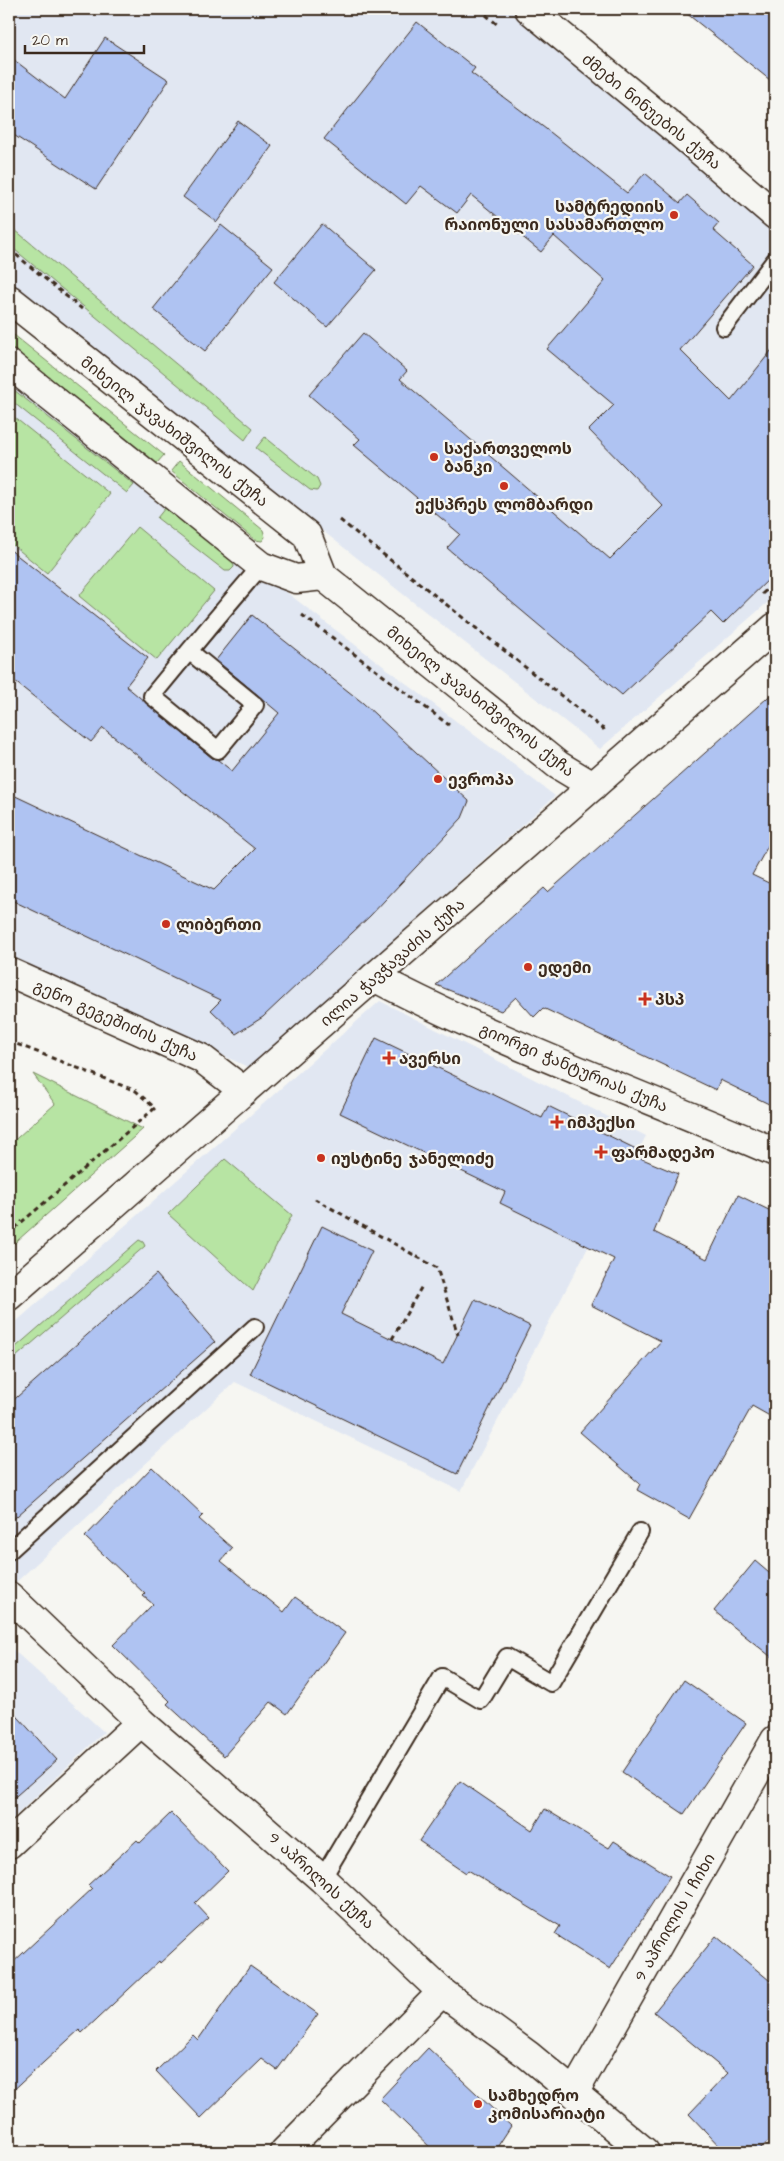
<svg xmlns="http://www.w3.org/2000/svg" width="784" height="2161" font-family="'Architects Daughter','Noto Sans Georgian',sans-serif">
  <style>
    .built { fill: #e1e7f2 }
    .green { fill: #b7e4a3; stroke: #798760 }
    .building { fill: #afc3f2; stroke: #3b2a1e }
    .lines { fill: none; stroke-linecap: round; stroke-linejoin: round }
    .service-casing { stroke: #3b2a1e; stroke-width: 20 }
    .minor-casing { stroke: #3b2a1e; stroke-width: 31 }
    .tertiary-casing { stroke: #3b2a1e; stroke-width: 31 }
    .path { stroke: #3b2a1e; stroke-width: 3; stroke-dasharray: 5 4; stroke-linecap: butt }
    .service { stroke: #f6f6f2; stroke-width: 16 }
    .minor { stroke: #f6f6f2; stroke-width: 28 }
    .tertiary { stroke: #f6f6f2; stroke-width: 28 }
    .poi-dot { fill: #c8321e; stroke: #f6f6f2; stroke-width: 2 }
    .labels { text-anchor: middle; stroke-width: 4.5; stroke-linejoin: round; paint-order: stroke }
    .street-label { font-size: 16px; fill: #3b2a1e; stroke: #f6f6f2 }
    .poi-label { font-size: 16px; font-weight: bold; fill: #3b2a1e; stroke: #f6f6f2; text-anchor: start }
  </style>
  <rect width="100%" height="100%" fill="#f6f6f2"/>
  <filter id="ink" filterUnits="userSpaceOnUse"><feTurbulence type="fractalNoise" baseFrequency=".02" numOctaves="2"/><feDisplacementMap in="SourceGraphic" scale="10" xChannelSelector="R" yChannelSelector="G"/><feConvolveMatrix kernelMatrix="1 2 1 2 8 2 1 2 1" color-interpolation-filters="sRGB"/></filter>
  <g filter="url(#ink)">
    <g class="built">
      <polygon points="9,9 508,9 775,229 775,596 600,749 9,284"/>
      <polygon points="9,378 329,625 555,796 250,1068 9,956"/>
      <polygon points="380,1001 646,1136 461,1491 235,1382 14,1584 9,1578 9,1328"/>
      <polygon points="9,1646 104,1732 9,1822"/>
    </g>
    <g class="green">
      <polygon points="9,225 253,428 245,440 9,245"/>
      <polygon points="9,331 164,455 157,463 9,345"/>
      <polygon points="9,386 134,485 127,493 9,399"/>
      <polygon points="9,413 110,494 47,573 9,542"/>
      <polygon points="265,437 317,479 320,486 317,491 310,490 256,448"/>
      <polygon points="179,461 263,530 265,537 262,541 255,540 171,471"/>
      <polygon points="165,508 233,561 234,567 230,571 225,571 157,518"/>
      <polygon points="137,527 214,591 157,660 79,596"/>
      <polygon points="33,1074 143,1129 9,1248 9,1145 55,1104"/>
      <polygon points="225,1159 292,1215 253,1291 168,1214"/>
      <polygon points="139,1240 143,1242 145,1246 9,1363 9,1353"/>
    </g>
    <g class="building">
      <polygon points="681,9 775,9 775,84"/>
      <polygon points="417,22 475,68 471,73 550,132 627,193 645,173 680,203 687,195 719,223 713,230 753,265 680,350 731,401 775,346 775,573 723,624 711,612 622,695 447,548 460,534 354,445 360,439 309,395 363,333 407,371 400,379 610,559 663,506 589,430 614,405 547,349 605,281 554,236 541,252 471,195 457,213 421,186 406,204 324,139"/>
      <polygon points="105,38 169,80 96,189 9,132 9,56 65,99"/>
      <polygon points="238,121 272,146 217,222 183,197"/>
      <polygon points="322,224 376,270 327,327 274,282"/>
      <polygon points="221,225 273,267 205,351 153,309"/>
      <polygon points="9,549 148,658 126,686 212,758 218,760 232,771 279,713 216,660 252,615 363,703 469,801 462,818 370,916 263,1017 236,1034 211,1010 221,1000 9,899 9,793 214,890 255,849 103,728 91,742 9,677"/>
      <polygon points="775,691 775,833 752,875 775,886 775,1107 720,1080 716,1090 543,1008 534,1017 516,997 501,1011 436,985 544,888 548,892"/>
      <polygon points="376,1038 542,1118 548,1106 636,1149 633,1155 678,1174 654,1232 707,1259 738,1195 775,1213 775,1419 752,1406 689,1519 637,1490 640,1484 580,1432 661,1341 591,1305 614,1259 500,1203 505,1192 340,1113"/>
      <polygon points="322,1226 372,1251 341,1314 443,1364 475,1299 530,1326 457,1474 250,1374"/>
      <polygon points="156,1274 215,1342 9,1523 9,1404"/>
      <polygon points="152,1467 203,1515 199,1519 232,1548 221,1561 284,1612 295,1597 345,1633 287,1714 271,1702 224,1756 167,1704 170,1701 113,1645 153,1604 143,1596 145,1594 85,1537"/>
      <polygon points="755,1561 775,1578 775,1660 714,1611"/>
      <polygon points="684,1680 746,1723 684,1814 622,1772"/>
      <polygon points="9,1707 57,1760 9,1802"/>
      <polygon points="460,1781 532,1830 545,1809 609,1848 614,1841 670,1876 610,1969 555,1934 560,1926 468,1870 466,1873 419,1841"/>
      <polygon points="171,1813 228,1871 195,1903 209,1918 160,1963 159,1961 82,2033 79,2030 9,2094 9,1966 92,1889 88,1885 137,1840 140,1843"/>
      <polygon points="716,1936 775,1985 775,2136 756,2152 725,2152 689,2114 728,2073 654,2012"/>
      <polygon points="250,1966 318,2014 277,2070 262,2059 201,2118 156,2071 193,2035 198,2040"/>
      <polygon points="428,2048 511,2126 494,2152 435,2152 380,2099"/>
    </g>
    <g class="lines">
      <g class="service-casing">
        <g id="service">
          <polyline points="724,327 775,260"/>
          <path d="M 189,651 L 255,705 L 218,750 L 152,696 C 188,652 224,609 261,566"/>
          <polyline points="9,1551 255,1327"/>
          <polyline points="322,1879 442,1677 481,1700 507,1657 551,1683 640,1532"/>
        </g>
      </g>
      <g class="minor-casing">
        <g id="minor">
          <polyline points="529,9 676,130 775,215"/>
          <polyline points="9,972 201,1058 244,1091"/>
          <path d="M 374,977 C 503,1045 641,1094 775,1152"/>
          <polyline points="9,1596 141,1722 322,1879 442,1992 528,2055 645,2152"/>
          <polyline points="9,1844 141,1722"/>
          <polyline points="574,2093 775,1740"/>
          <polyline points="284,2152 442,1992"/>
        </g>
      </g>
      <g class="tertiary-casing">
        <g id="tertiary">
          <polyline points="9,299 307,535 323,576 558,765 593,786"/>
          <polyline points="9,364 261,566 296,579 323,576"/>
          <polyline points="9,1296 775,627"/>
        </g>
      </g>
      <g class="path">
        <polyline points="479,9 498,25"/>
        <polyline points="9,249 82,309"/>
        <polyline points="340,520 603,729 605,728"/>
        <polyline points="762,594 775,582"/>
        <polyline points="302,615 449,725"/>
        <polyline points="9,1041 136,1091 155,1108 9,1233"/>
        <polyline points="315,1199 437,1268 458,1335"/>
        <polyline points="392,1339 422,1286"/>
      </g>
      <use href="#service" class="service"/>
      <use href="#minor" class="minor"/>
      <use href="#tertiary" class="tertiary"/>
    </g>
  </g>
  <g class="poi-dot">
    <circle cx="674" cy="215" r="5"/>
    <circle cx="434" cy="457" r="5"/>
    <circle cx="504" cy="486" r="5"/>
    <circle cx="438" cy="779" r="5"/>
    <circle cx="166" cy="924" r="5"/>
    <circle cx="528" cy="967" r="5"/>
    <path d="M642.5 991.5h5v5h5v5h-5v5h-5v-5h-5v-5h5z"/>
    <path d="M386.5 1050.5h5v5h5v5h-5v5h-5v-5h-5v-5h5z"/>
    <path d="M554.5 1114.5h5v5h5v5h-5v5h-5v-5h-5v-5h5z"/>
    <path d="M598.5 1144.5h5v5h5v5h-5v5h-5v-5h-5v-5h5z"/>
    <circle cx="321" cy="1158" r="5"/>
    <circle cx="478" cy="2104" r="5"/>
  </g>
  <g class="labels">
    <g class="street-label">
      <text transform="translate(652 111) rotate(39)" y="6">ძმები ნინუების ქუჩა</text>
      <text transform="translate(175 431) rotate(38)" y="6">მიხეილ ჯავახიშვილის ქუჩა</text>
      <text transform="translate(481 701) rotate(38)" y="6">მიხეილ ჯავახიშვილის ქუჩა</text>
      <text transform="translate(392 962) rotate(-41)" y="6">ილია ჭავჭავაძის ქუჩა</text>
      <text transform="translate(116 1020) rotate(24)" y="6">გენო გეგეშიძის ქუჩა</text>
      <text transform="translate(574 1067) rotate(23)" y="6">გიორგი ჭანტურიას ქუჩა</text>
      <text transform="translate(322 1880) rotate(42)" y="6">9 აპრილის ქუჩა</text>
      <text transform="translate(674 1917) rotate(-60)" y="6">9 აპრილის I ჩიხი</text>
    </g>
    <g class="poi-label">
      <text x="664" y="212" text-anchor="end">სამტრედიის<tspan x="664" dy="18">რაიონული სასამართლო</tspan></text>
      <text x="444" y="454">საქართველოს<tspan x="444" dy="18">ბანკი</tspan></text>
      <text x="504" y="510" text-anchor="middle">ექსპრეს ლომბარდი</text>
      <text x="448" y="785">ევროპა</text>
      <text x="176" y="930">ლიბერთი</text>
      <text x="538" y="973">ედემი</text>
      <text x="655" y="1005">პსპ</text>
      <text x="399" y="1064">ავერსი</text>
      <text x="567" y="1128">იმპექსი</text>
      <text x="611" y="1158">ფარმადეპო</text>
      <text x="331" y="1164">იუსტინე ჯანელიძე</text>
      <text x="488" y="2101">სამხედრო<tspan x="488" dy="18">კომისარიატი</tspan></text>
    </g>
  </g>
  <rect width="784" height="2161" fill="none" stroke="#f6f6f2" stroke-width="30"/>
  <rect x="15" y="15" width="754" height="2131" fill="none" stroke="#3b2a1e" stroke-width="2" filter="url(#ink)"/>
  <path d="M25 45v8h119v-8" fill="none" stroke="#3b2a1e" stroke-width="2.5"/>
  <text x="32" y="45" font-size="15" fill="#3b2a1e" stroke="#f6f6f2" stroke-width="4" paint-order="stroke">20 m</text>
</svg>
